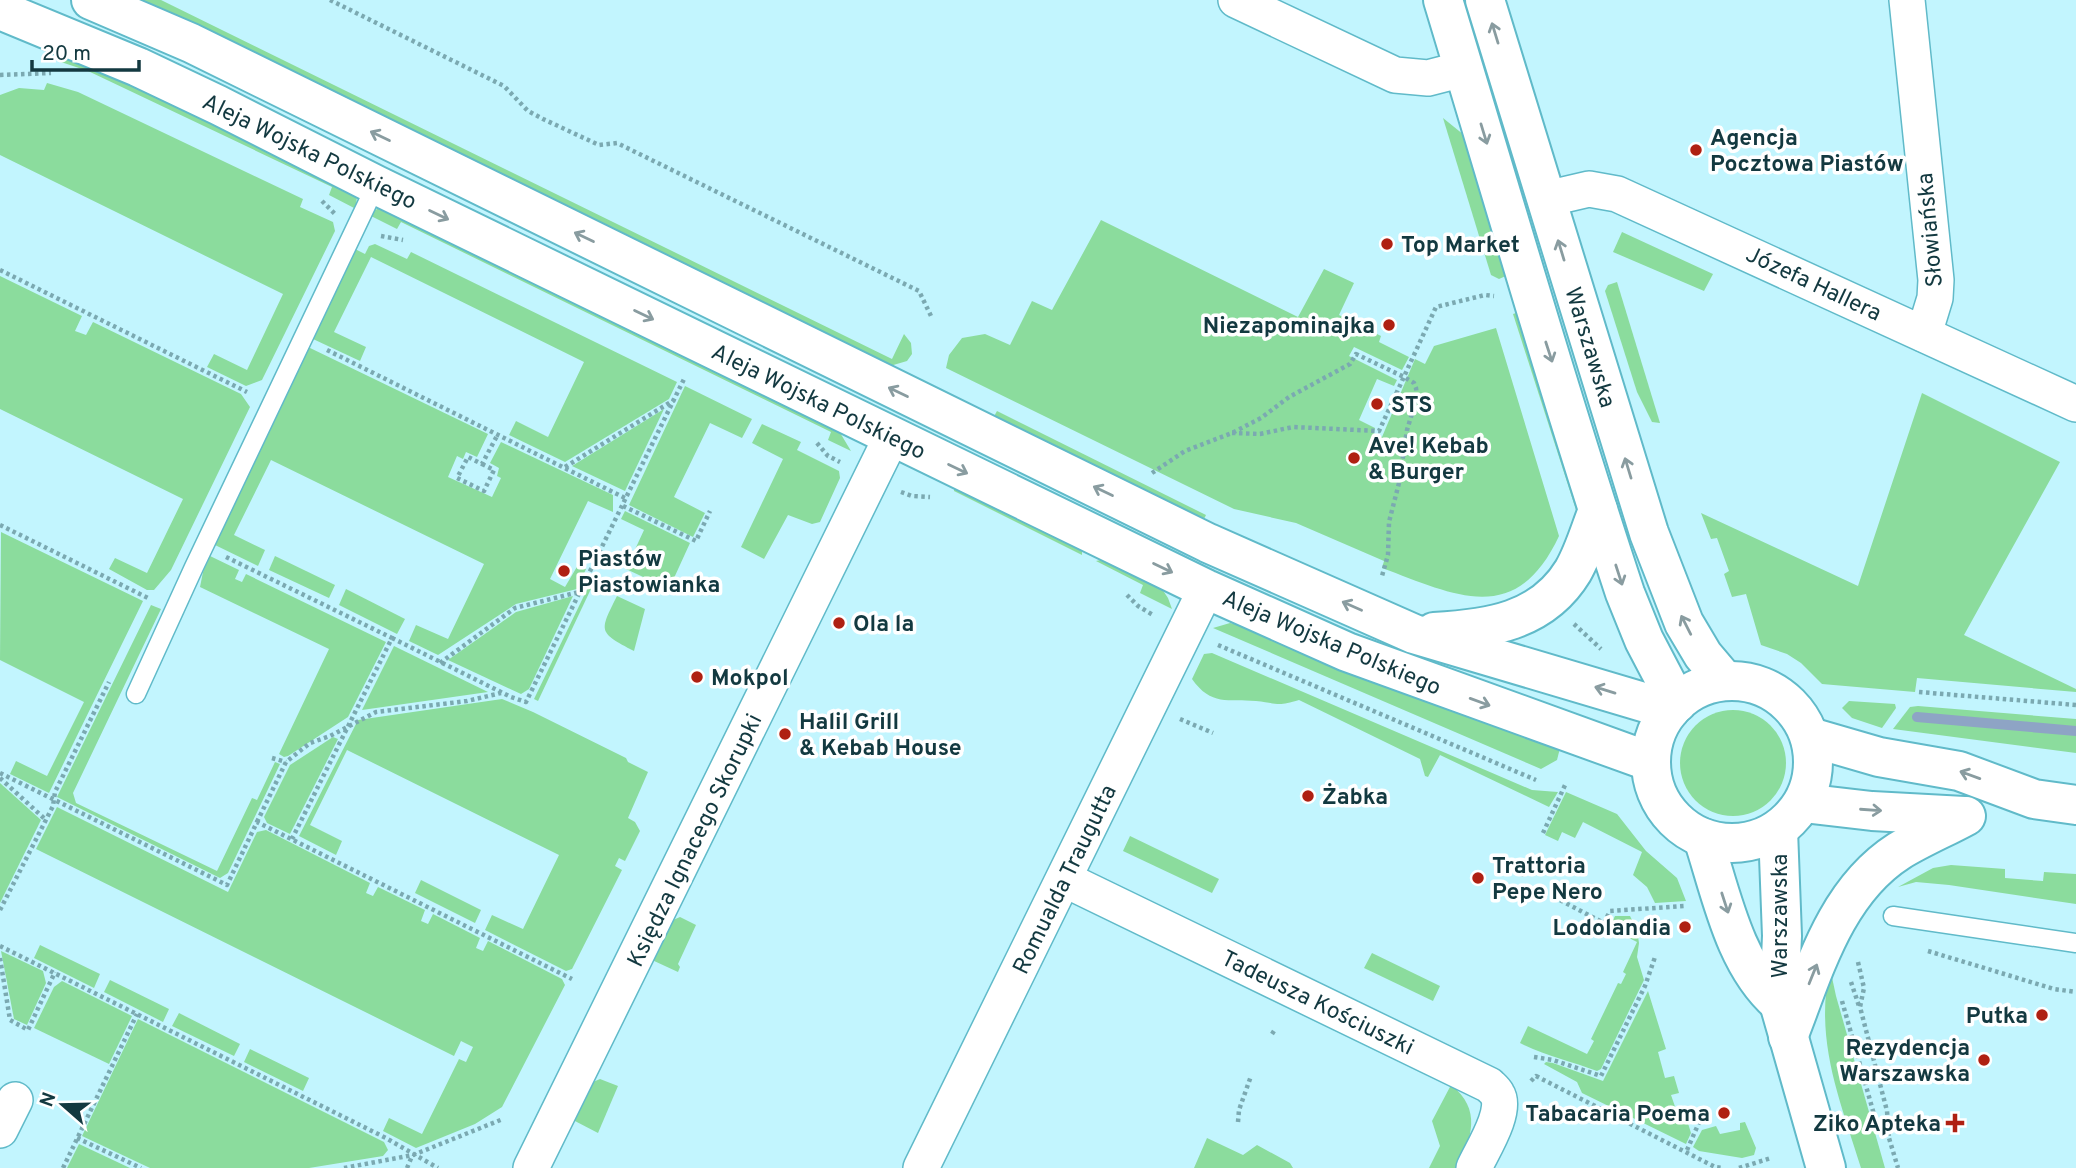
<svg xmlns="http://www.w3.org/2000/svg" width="2076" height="1168" font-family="Overpass,sans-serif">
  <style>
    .green { fill: #8bdc9d }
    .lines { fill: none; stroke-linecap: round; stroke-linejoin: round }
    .stream { stroke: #8ea4c5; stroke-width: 10 }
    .lane-casing { stroke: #60bac9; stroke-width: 21 }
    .street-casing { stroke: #60bac9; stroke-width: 38 }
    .secondary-casing { stroke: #60bac9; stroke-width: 42 }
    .path { stroke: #7ba9b1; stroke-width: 4.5; stroke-dasharray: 3.5 3.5; stroke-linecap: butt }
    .lane { stroke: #fff; stroke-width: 18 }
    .street { stroke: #fff; stroke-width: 35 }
    .secondary { stroke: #fff; stroke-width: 38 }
    .oneway { stroke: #899ca0 }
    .poi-dot { fill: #af2012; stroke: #fff; stroke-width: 2.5 }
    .labels { text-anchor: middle; stroke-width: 7; stroke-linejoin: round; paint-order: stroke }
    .poi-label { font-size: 23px; font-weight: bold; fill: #133940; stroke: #fff; text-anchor: start }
    .street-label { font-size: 23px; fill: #133940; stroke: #fff }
  </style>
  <rect width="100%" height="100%" fill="#c2f5fe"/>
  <g class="green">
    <polygon points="130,0 161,0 892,359 904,334 911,343 912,354 907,361 890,366"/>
    <polygon points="60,52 149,91 357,194 356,209 329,195 332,187 88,71 61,62 58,57"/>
    <polygon points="47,83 78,92 303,199 300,207 333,222 335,231 262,380 246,386 207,367 214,354 247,370 283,294 0,155 0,95 19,88 44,90"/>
    <polygon points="1443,118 1464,135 1508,275 1499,279 1491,275"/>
    <polygon points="382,207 839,431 851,451 828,440 831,432 401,222 397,229 371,216 375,210"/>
    <path d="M 1101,220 L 1298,317 L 1324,269 L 1354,283 L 1339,315 L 1381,336 L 1379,342 L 1409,357 L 1402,370 L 1354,347 L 1349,356 L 1397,380 L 1394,386 L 1377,379 L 1359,420 L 1375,428 L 1373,433 L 1382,437 L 1415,359 L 1425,364 L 1434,346 L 1496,328 L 1559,536 C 1516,628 1455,595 1382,568 L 1384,561 L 1296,523 L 1234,509 L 946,368 L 949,355 L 962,338 L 985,334 L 1010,345 L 1032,301 L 1052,310 Z"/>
    <polygon points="1622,232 1713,274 1704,291 1613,252"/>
    <polygon points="375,244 407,259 411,252 677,382 669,399 565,462 509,435 516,421 548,437 584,362 371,257 334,332 366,347 360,361 313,339 355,249 365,254 369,246"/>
    <polygon points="0,276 82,316 75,331 86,335 93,322 241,394 250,407 171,570 154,590 147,590 109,569 115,558 147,573 183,499 0,409"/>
    <polygon points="1617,282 1660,423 1652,422 1637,392 1605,291 1608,285"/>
    <polygon points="1519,312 1576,500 1577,513 1513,314"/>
    <polygon points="308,347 488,434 477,457 466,452 463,459 457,456 448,477 492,497 501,478 497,476 499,468 490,463 501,442 613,495 613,512 588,501 550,579 565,587 578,565 586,569 577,589 516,604 438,655 409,641 416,625 448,639 484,564 271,460 234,535 265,550 258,566 215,545"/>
    <polygon points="685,386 752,419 742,438 710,423 674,497 705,513 693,537 629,505"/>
    <polygon points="1922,393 2060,462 1964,635 2076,689 2076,692 1917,678 1915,692 1822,684 1801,663 1787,654 1761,645 1746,594 1732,597 1724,574 1729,571 1717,538 1711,539 1701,513 1858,586"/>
    <polygon points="664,409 625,491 572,466"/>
    <polygon points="997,411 1206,515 1202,523 992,420"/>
    <polygon points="762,424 801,442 797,450 839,471 840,478 820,522 812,524 788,515 764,559 741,547 783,459 752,443"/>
    <polygon points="954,485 1082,547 1082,555 954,491"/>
    <polygon points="625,511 690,543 669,589 626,569 644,530 621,519"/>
    <polygon points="1,532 143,601 49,793 10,774 16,761 47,776 84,702 0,660"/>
    <polygon points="210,556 239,570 235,579 242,582 246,574 386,642 348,717 288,756 284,757 279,754 329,649 200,587 203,572"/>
    <polygon points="275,556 335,585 329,598 269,570"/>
    <polygon points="1105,559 1160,586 1168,598 1172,609 1140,593 1143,585 1096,561"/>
    <polygon points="595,573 598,574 538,701 534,699"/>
    <polygon points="346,589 405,619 397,634 339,605"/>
    <polygon points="573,596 529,689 521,694 448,660 516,612"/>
    <path d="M 617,596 L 645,609 L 634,651 C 598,632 599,632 617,596 Z"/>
    <polygon points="151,605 161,609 73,793 76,803 217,871 252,798 257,800 275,762 280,764 228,873 220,878 57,797"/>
    <polygon points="1230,623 1239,625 1433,704 1560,748 1557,760 1541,769 1213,628"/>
    <polygon points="394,646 488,692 362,710"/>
    <path d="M 1212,653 L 1532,790 L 1558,792 L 1549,807 L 1440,755 L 1428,777 L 1425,776 L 1420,759 L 1299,700 C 1277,707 1277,703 1256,701 C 1228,699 1211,706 1192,679 L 1204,654 Z"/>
    <polygon points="502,699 533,712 626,758 628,762 648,772 628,818 635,822 640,831 625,861 619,858 615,866 622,870 572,969 566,971 485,930 492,915 523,929 559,855 347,750 310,825 342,841 336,855 299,836 358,720"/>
    <polygon points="1849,701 1895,704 1896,708 1882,728 1852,718 1842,708"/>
    <polygon points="1918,706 2076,719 2076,753 1893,729 1910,707"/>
    <circle cx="1733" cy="763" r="53"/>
    <polygon points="333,737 338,739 290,834 267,823 264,817 290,765"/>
    <polygon points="0,783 41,820 0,903"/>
    <polygon points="1566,792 1617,814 1646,851 1677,878 1686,901 1655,903 1647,887 1633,875 1642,852 1583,822 1575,838 1562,832 1558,841 1545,835"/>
    <polygon points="57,807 228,892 257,832 266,830 370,883 366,893 373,896 378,887 425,910 421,921 428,924 433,914 480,938 476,948 483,951 488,941 562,979 565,985 502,1107 475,1124 416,1148 383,1131 389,1118 422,1134 459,1059 466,1062 473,1047 461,1041 454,1056 36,849"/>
    <polygon points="1130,836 1219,879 1212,893 1123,851"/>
    <polygon points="1951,865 2005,869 2005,878 2043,881 2044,872 2076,874 2076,904 1949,885 1916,882 1898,887 1933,868"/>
    <polygon points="421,880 481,910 475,923 415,893"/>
    <path d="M 1615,916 L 1630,916 L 1637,930 L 1639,943 L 1637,957 L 1644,980 L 1601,1069 L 1597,1071 C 1571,1061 1545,1056 1520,1043 L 1528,1026 L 1587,1054 L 1594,1041 L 1591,1039 L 1618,983 L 1621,984 L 1626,974 L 1623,972 L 1637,942 L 1609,928 Z"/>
    <polygon points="680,917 696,925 678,964 680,967 678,972 652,960 673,920"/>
    <polygon points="40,945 100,974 94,988 34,958"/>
    <polygon points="1,951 43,971 46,983 27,1025 14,1019"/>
    <polygon points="1372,953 1440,986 1433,1001 1364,968"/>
    <path d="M 1830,968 L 1836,996 L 1885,1168 L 1861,1168 C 1840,1100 1814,1040 1830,968 Z"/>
    <polygon points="110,980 169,1009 163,1022 104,992"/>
    <polygon points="62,981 132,1016 109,1064 34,1028 54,987"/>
    <polygon points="1648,991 1666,1049 1658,1052 1665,1078 1674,1076 1679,1093 1671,1095 1679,1118 1686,1117 1691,1133 1686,1144 1582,1093 1577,1082 1544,1064 1546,1062 1553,1063 1603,1081"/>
    <polygon points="179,1013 240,1044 234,1056 172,1026"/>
    <polygon points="138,1019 384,1142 388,1150 383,1156 309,1168 150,1168 82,1136"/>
    <polygon points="250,1049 309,1078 303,1091 244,1062"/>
    <polygon points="600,1079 618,1086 598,1133 573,1120 593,1082"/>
    <path d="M 1451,1085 C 1482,1109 1472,1138 1457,1168 L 1429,1168 L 1440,1146 L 1432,1121 Z"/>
    <polygon points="1745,1122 1756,1148 1754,1155 1742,1158 1699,1151 1693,1147 1702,1130 1716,1126 1720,1134 1740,1130 1740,1123"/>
    <polygon points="1207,1138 1243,1155 1257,1145 1290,1163 1293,1168 1194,1168"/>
    <polygon points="79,1144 130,1168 67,1168"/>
  </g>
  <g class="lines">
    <polyline class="stream" points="1917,717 2076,731"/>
    <g class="lane-casing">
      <g id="lane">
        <polyline points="136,694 194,567 376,185"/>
        <polyline points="1893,916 2076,943"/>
      </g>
    </g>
    <g class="street-casing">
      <g id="street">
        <polyline points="1236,0 1395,75 1428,78 1463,69"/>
        <polyline points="1907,0 1936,280 1935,298 1924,334"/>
        <polyline points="1546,199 1589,189 1617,194 2076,404"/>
        <path d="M 1064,879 L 1489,1085 C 1492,1088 1495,1090 1497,1094 C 1508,1111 1481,1152 1474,1168"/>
        <polyline points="0,1130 15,1100"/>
        <polyline points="531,1168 892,436"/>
        <polyline points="921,1168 1206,589"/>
      </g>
    </g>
    <g class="secondary-casing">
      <g id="secondary">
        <polyline points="91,0 191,43 1208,543 1414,634 1670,710"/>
        <path d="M 1443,0 C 1503,198 1560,396 1625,593 L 1644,640 L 1677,703"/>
        <polyline points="1485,0 1649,533 1684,623 1703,655 1725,681"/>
        <polyline points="0,10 138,67 218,105 376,185 1206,589 1347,652 1651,762"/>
        <path d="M 1434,632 C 1488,629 1542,622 1573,571 C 1584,552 1590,530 1598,510"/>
        <circle cx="1732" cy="762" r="81"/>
        <polyline points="1810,737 1879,757 1959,771 2034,799 2076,805"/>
        <polyline points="1803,803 1872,811 1964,816"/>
        <polyline points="1778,830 1782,936 1779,1003 1826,1168"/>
        <path d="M 1703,838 C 1721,893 1734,964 1779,1003"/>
        <path d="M 1788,1037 C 1814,971 1835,892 1899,851 C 1920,838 1944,828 1966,816"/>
      </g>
    </g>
    <g class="path">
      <polyline points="330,0 504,86 528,111 543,119 599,145 617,143 919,291 931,316"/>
      <polyline points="0,75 51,73"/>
      <polyline points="322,201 335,214"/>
      <polyline points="381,236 403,240"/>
      <polyline points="0,270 247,392"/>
      <polyline points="327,350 627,499"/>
      <polyline points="1232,433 1260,434 1293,427 1379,431 1436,307 1485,295 1494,296"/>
      <polyline points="817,443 828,456 840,462"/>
      <polyline points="482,464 494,470 484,491 457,478 468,457 482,464 498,434"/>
      <polyline points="565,467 674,400"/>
      <polyline points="1152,473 1185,451 1232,433 1261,418 1289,397 1350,364 1356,354 1404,377 1414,383 1416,388 1417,397 1407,430 1399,483 1389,522 1388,555 1382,576"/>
      <polyline points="901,492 912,496 930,497"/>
      <polyline points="623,506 696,541 710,511"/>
      <polyline points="0,525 150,599"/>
      <polyline points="226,557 392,638 292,839"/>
      <polyline points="1127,595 1138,606 1153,615"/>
      <polyline points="1574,624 1601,649"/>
      <polyline points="392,638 511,697 526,702 685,377"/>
      <polyline points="1218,645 1536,780"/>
      <polyline points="440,663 515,608 579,592"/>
      <polyline points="1919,692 2076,705"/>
      <polyline points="1180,719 1213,733"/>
      <polyline points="272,758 286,762"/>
      <polyline points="0,773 227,885 257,822 572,979"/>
      <polyline points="0,778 46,820"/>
      <polyline points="257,822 286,762 310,743 330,736 376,712 467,701 501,693"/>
      <polyline points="1543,833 1566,783"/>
      <polyline points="1521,876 1531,857"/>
      <polyline points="1554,897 1604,923 1610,911 1684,906"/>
      <polyline points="0,910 53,806 55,792 109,682"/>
      <polyline points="0,946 386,1138 438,1168"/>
      <polyline points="1928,951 2054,989 2076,992"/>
      <polyline points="0,958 10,1020 28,1030 55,972"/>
      <polyline points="1858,962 1864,988 1860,1007 1887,1111 1889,1138"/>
      <polyline points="1851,982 1859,1006"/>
      <polyline points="1842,1001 1877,1125 1889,1138 1898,1168"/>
      <polyline points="1272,1034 1274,1031"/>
      <polyline points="1534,1057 1553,1060 1601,1076 1645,986 1655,957"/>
      <polyline points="1531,1081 1536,1076 1715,1167 1723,1168"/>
      <polyline points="1238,1122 1239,1110 1251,1076"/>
      <polyline points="77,1138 141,1168"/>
      <polyline points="1687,1150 1701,1118"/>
      <polyline points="63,1168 137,1014"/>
      <polyline points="344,1168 413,1155 503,1119"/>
      <polyline points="407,1168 412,1156"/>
      <polyline points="1739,1168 1771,1158"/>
    </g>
    <use href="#lane" class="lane"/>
    <use href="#street" class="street"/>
    <use href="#secondary" class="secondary"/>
  </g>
  <defs><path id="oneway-shaft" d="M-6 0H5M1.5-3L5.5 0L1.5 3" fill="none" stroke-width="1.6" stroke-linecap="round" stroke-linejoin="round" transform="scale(1.75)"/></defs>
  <g class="oneway">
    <use href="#oneway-shaft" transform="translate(1495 33) rotate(-107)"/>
    <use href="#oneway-shaft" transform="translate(1484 134) rotate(73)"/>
    <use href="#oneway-shaft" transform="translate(380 136) rotate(-154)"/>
    <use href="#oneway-shaft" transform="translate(439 215) rotate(26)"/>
    <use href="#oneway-shaft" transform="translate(584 237) rotate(-154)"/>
    <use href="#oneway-shaft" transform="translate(1561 250) rotate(-107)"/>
    <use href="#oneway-shaft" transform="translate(644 315) rotate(26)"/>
    <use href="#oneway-shaft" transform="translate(1549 352) rotate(72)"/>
    <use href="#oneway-shaft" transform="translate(898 392) rotate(-154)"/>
    <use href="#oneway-shaft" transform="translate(1628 468) rotate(-107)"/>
    <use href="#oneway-shaft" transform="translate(958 469) rotate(26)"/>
    <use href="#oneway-shaft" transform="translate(1103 491) rotate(-154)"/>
    <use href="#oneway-shaft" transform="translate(1163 568) rotate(26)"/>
    <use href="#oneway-shaft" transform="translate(1619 575) rotate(72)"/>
    <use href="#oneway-shaft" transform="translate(1352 606) rotate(-156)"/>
    <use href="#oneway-shaft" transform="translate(1686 625) rotate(-117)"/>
    <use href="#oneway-shaft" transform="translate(1605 690) rotate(-163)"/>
    <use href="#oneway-shaft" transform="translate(1480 702) rotate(20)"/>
    <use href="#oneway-shaft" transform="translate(1970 775) rotate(-160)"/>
    <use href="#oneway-shaft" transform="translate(1871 810) rotate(4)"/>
    <use href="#oneway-shaft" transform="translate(1725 903) rotate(72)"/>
    <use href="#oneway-shaft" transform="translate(1813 974) rotate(-68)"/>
  </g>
  <g class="poi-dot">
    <circle cx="1696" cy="150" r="7"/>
    <circle cx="1387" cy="244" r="7"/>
    <circle cx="1389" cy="325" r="7"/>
    <circle cx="1377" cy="404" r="7"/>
    <circle cx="1354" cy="458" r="7"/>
    <circle cx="564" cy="571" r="7"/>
    <circle cx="839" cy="623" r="7"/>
    <circle cx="697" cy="677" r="7"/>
    <circle cx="785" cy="734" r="7"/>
    <circle cx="1308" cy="796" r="7"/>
    <circle cx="1478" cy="878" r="7"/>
    <circle cx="1685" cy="927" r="7"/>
    <circle cx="2042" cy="1015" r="7"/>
    <circle cx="1984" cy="1060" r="7"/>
    <circle cx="1724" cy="1113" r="7"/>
    <path d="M1951.5 1112.5h7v7h7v7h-7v7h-7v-7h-7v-7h7z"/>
  </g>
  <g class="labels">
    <g class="poi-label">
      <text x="1710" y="145">Agencja<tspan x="1710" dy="26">Pocztowa Piastów</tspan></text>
      <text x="1401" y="252">Top Market</text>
      <text x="1375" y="333" text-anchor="end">Niezapominajka</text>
      <text x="1391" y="412">STS</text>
      <text x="1368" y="453">Ave! Kebab<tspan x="1368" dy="26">&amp; Burger</tspan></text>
      <text x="578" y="566">Piastów<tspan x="578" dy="26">Piastowianka</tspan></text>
      <text x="853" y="631">Ola la</text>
      <text x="711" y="685">Mokpol</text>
      <text x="799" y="729">Halil Grill<tspan x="799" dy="26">&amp; Kebab House</tspan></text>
      <text x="1322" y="804">Żabka</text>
      <text x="1492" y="873">Trattoria<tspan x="1492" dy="26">Pepe Nero</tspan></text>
      <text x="1671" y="935" text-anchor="end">Lodolandia</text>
      <text x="2028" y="1023" text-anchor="end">Putka</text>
      <text x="1970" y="1055" text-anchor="end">Rezydencja<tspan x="1970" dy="26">Warszawska</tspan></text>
      <text x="1710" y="1121" text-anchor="end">Tabacaria Poema</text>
      <text x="1941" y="1131" text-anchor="end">Ziko Apteka</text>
    </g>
    <g class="street-label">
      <text transform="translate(310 151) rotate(26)" y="8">Aleja Wojska Polskiego</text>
      <text transform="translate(1929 230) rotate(-95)" y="8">Słowiańska</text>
      <text transform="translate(1814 283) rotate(25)" y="8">Józefa Hallera</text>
      <text transform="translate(1591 347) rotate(73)" y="8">Warszawska</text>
      <text transform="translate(819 401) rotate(26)" y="8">Aleja Wojska Polskiego</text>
      <text transform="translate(1332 642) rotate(23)" y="8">Aleja Wojska Polskiego</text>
      <text transform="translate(694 840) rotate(-64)" y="8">Księdza Ignacego Skorupki</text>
      <text transform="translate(1064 879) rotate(-64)" y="8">Romualda Traugutta</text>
      <text transform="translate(1779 916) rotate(-90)" y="8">Warszawska</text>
      <text transform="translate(1318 1002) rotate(26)" y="8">Tadeusza Kościuszki</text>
    </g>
  </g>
  <g transform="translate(63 1105) rotate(290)" stroke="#ffffff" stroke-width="5" paint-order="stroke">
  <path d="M0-5L12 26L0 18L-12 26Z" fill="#133940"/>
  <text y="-10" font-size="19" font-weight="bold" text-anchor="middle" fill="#133940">N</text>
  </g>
  <path d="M32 60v10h107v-10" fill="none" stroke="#133940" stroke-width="3.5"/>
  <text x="42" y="60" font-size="21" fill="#133940" stroke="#ffffff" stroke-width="5" paint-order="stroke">20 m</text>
</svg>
